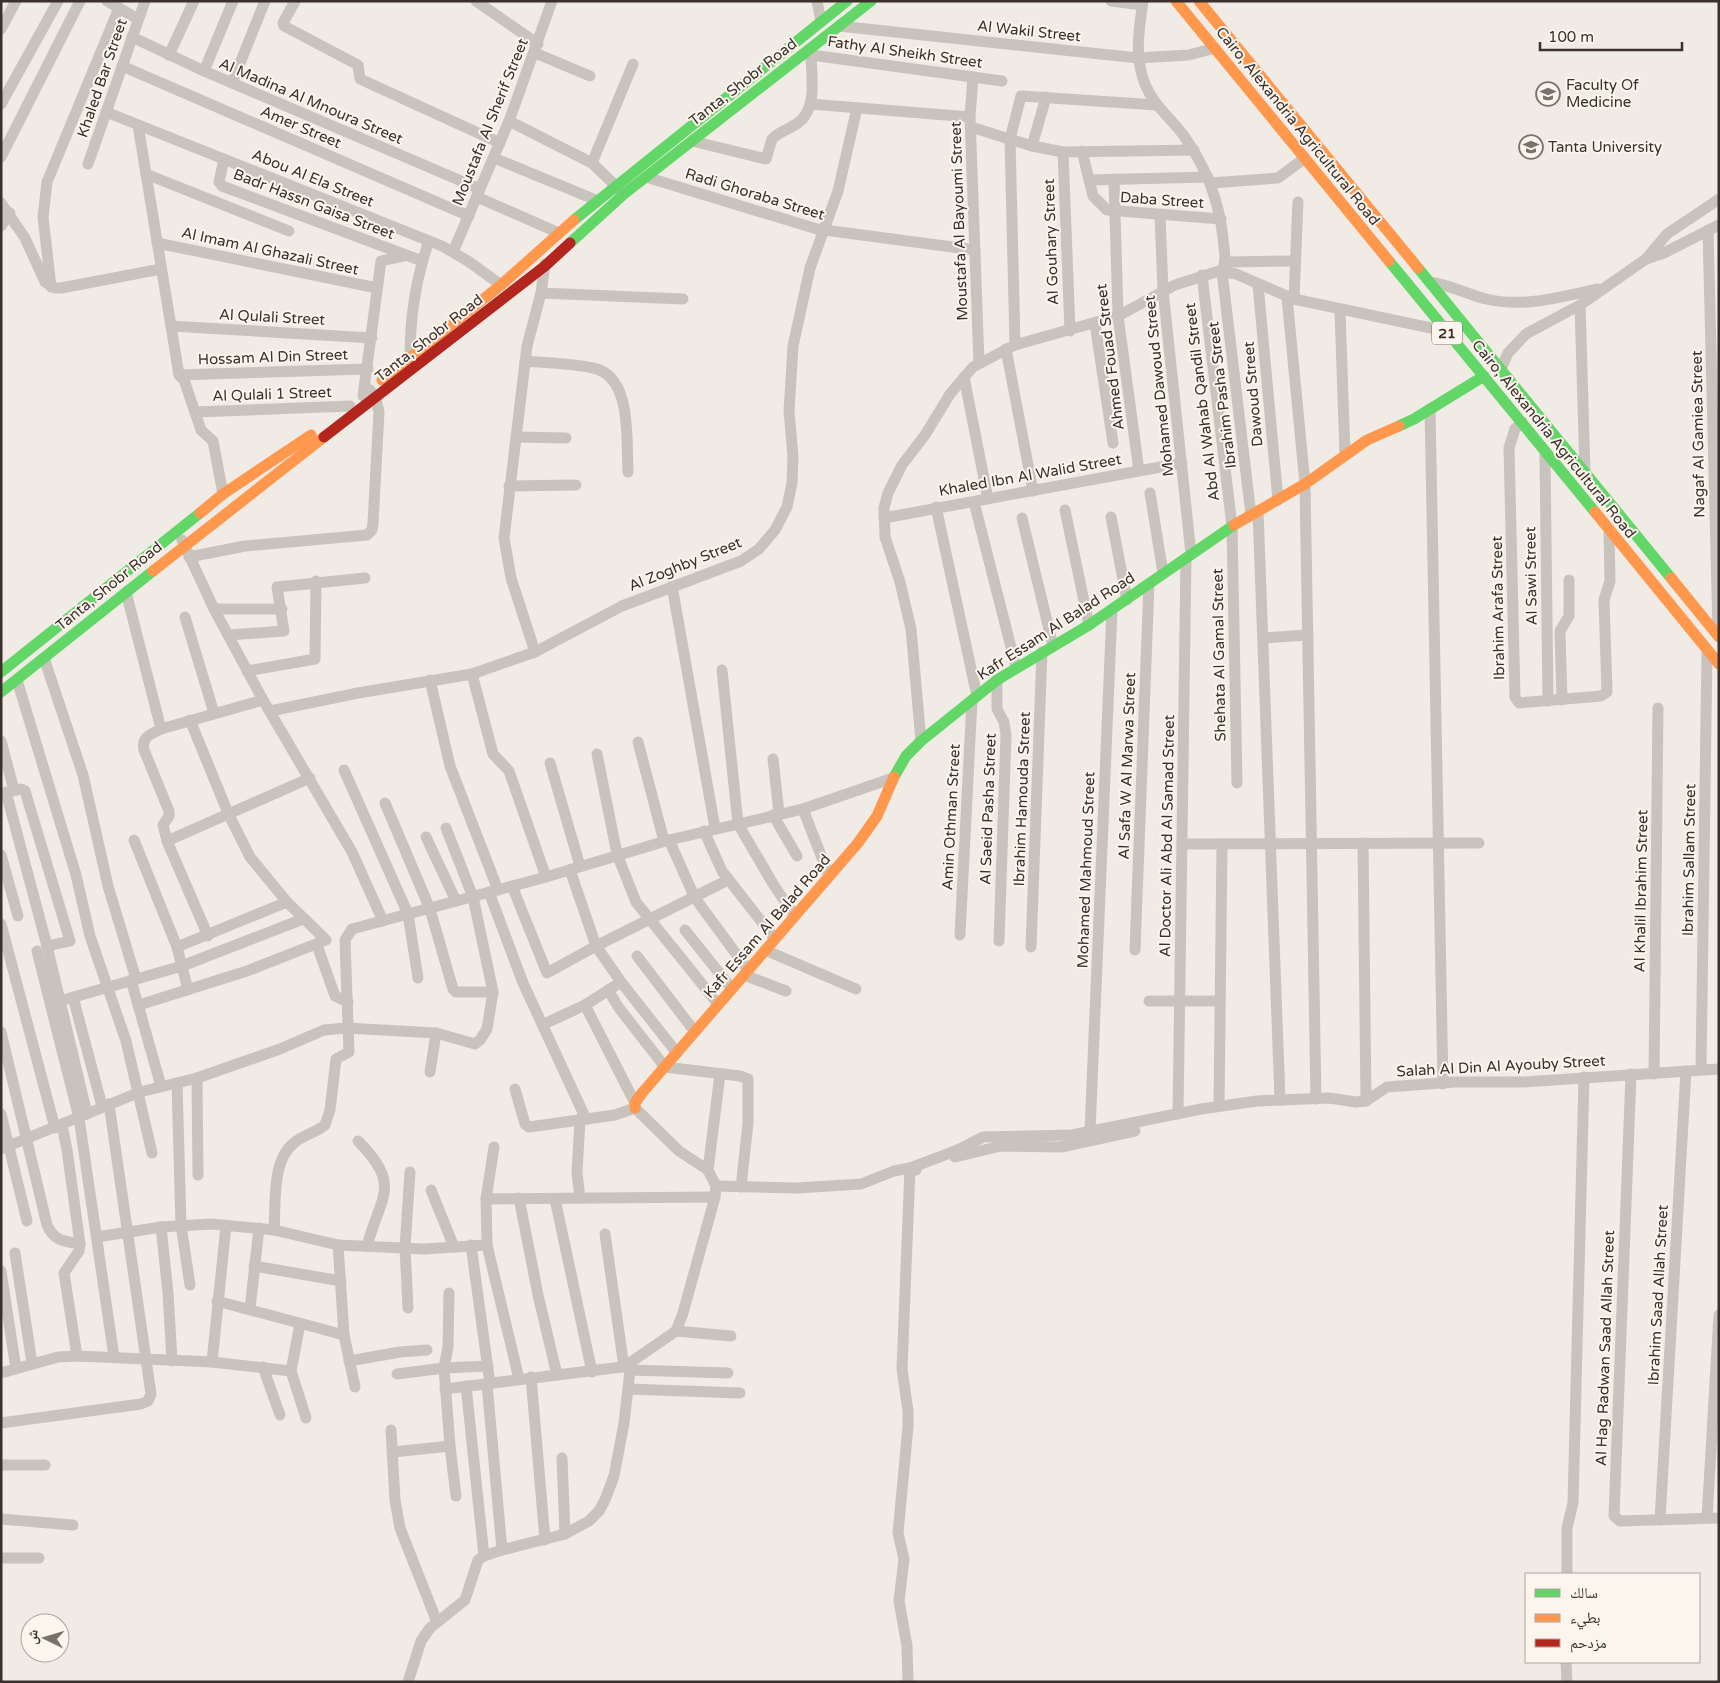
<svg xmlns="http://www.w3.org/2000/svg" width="1720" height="1683" font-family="'Varela Round','Noto Naskh Arabic',sans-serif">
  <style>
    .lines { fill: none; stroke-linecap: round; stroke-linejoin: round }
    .street { stroke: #c9c3be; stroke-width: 11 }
    .fast { stroke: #63d668; stroke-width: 11 }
    .slow { stroke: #ff974d; stroke-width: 11 }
    .jam { stroke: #b3261e; stroke-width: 11 }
    .labels { text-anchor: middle; stroke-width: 4; stroke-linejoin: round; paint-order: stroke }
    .shield { fill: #fbf5ee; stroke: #756b66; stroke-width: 1 }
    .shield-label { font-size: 14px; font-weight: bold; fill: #3b302b }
    .street-label { font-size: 15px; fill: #3b302b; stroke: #fbf5ee }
    .poi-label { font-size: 15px; fill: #3b302b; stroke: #fbf5ee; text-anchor: start }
  </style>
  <rect width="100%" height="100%" fill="#f0ebe5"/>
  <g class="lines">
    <g class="street">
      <polyline points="107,1 138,19"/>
      <polyline points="295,1 283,23 284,26 358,65 360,79 500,143"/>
      <polyline points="476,1 538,44"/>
      <polyline points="817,1 821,22"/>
      <polyline points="1111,1 1142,5"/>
      <path d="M 1143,1 C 1139,29 1134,57 1145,84 C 1153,105 1171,118 1184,136 C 1206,167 1219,200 1223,238 C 1224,250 1227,260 1222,272 L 1251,515"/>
      <polyline points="839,26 1138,58 1189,55 1215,48"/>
      <polyline points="1,29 16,1"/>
      <polyline points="132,37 204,71 480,189"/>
      <polyline points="535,53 590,76"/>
      <polyline points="804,54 1002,81"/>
      <polyline points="169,55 194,1"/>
      <polyline points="122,66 469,216"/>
      <polyline points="204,71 233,1"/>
      <polyline points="973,77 970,117 979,363"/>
      <polyline points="232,83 265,1"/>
      <polyline points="1,104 58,1"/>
      <polyline points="810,104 970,117"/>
      <polyline points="106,112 442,246 468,261 501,285"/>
      <polyline points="509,121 592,163 619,189"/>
      <polyline points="138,125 179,375 184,380 201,430 213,441 223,494"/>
      <polyline points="971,127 1032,146 1063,152 1194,150"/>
      <path d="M 692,141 L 766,159 L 772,139 C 779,131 791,129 799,122 C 818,108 811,75 811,54"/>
      <polyline points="1032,146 1046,97"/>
      <polyline points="1082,151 1093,196 1107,210 1221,219"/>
      <polyline points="1063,152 1070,331"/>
      <polyline points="1,157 80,1"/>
      <polyline points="494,158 596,200"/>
      <polyline points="224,159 219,182 222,186 422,261"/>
      <polyline points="592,163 633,64"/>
      <polyline points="88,164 145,1"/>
      <polyline points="146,174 289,231"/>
      <polyline points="646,177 817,229 975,250"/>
      <polyline points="1114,179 1118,316 1139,471"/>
      <polyline points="1089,180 1208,177"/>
      <polyline points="1211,183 1278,178 1305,158"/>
      <polyline points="477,197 559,233"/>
      <polyline points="1,203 25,238 45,282 55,288 61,288 161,269"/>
      <polyline points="1160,215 1163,290 1191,554"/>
      <polyline points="1,226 10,213"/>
      <polyline points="1708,230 1718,632"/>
      <polyline points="157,243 377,288"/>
      <polyline points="453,252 509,121 552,1"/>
      <polyline points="1646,259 1664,253 1719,225"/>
      <polyline points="1226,262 1295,261"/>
      <polyline points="1202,275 1232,526 1237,783"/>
      <path d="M 1430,282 C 1450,285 1467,294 1486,299 C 1524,308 1561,297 1598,289"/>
      <polyline points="1258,285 1278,500"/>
      <polyline points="51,287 43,217 47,182 119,8"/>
      <polyline points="541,293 683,299"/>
      <polyline points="1287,297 1305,484 1316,1099"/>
      <polyline points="1294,299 1298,202"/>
      <polyline points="1580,305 1585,471"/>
      <polyline points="1340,311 1345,455"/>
      <polyline points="1095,324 1113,443"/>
      <polyline points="171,326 372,338"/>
      <polyline points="1015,345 1010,139 1021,96 1157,105"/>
      <polyline points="1006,349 1033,491"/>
      <path d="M 410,357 C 410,318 416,278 429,241"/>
      <path d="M 525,361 C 547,363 571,363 593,368 C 633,376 626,441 628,472"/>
      <polyline points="1500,371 1508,353 1526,334 1580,305 1646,259 1667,234 1719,199"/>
      <polyline points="179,375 368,369"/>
      <polyline points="964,377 988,499"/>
      <polyline points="363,396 381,261 404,256"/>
      <polyline points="1430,409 1443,1084"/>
      <polyline points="195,412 350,406"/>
      <polyline points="1522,422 1515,429 1509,448 1515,697 1519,703 1601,696 1607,692 1604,600 1610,581 1609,533"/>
      <polyline points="517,437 566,438"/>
      <polyline points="1545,455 1548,701"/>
      <polyline points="509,486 576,485"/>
      <polyline points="1150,493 1163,573"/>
      <polyline points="974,502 1016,667"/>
      <polyline points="936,507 977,696"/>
      <polyline points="1065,510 1089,625"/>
      <polyline points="1258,512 1280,1100"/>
      <polyline points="1111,517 1127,600"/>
      <polyline points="884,518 1182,463"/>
      <polyline points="1022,518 1053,646"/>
      <polyline points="182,540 214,609 263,700 352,852 383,921"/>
      <polyline points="189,557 245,546 367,535 372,530 373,523 379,412 376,399 370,390"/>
      <polyline points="672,586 715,828"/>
      <polyline points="126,592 161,729"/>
      <polyline points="214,609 282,609"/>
      <polyline points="185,617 214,713"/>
      <polyline points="228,635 284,631 277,587 365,578"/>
      <polyline points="1263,638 1308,635"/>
      <polyline points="535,652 511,578 504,538 527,346 541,293 545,264"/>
      <polyline points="44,658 83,775 108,886 136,979"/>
      <polyline points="722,670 738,824 775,887 795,916"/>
      <polyline points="247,671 315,659 316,581"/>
      <polyline points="472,674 493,754 509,771 546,877"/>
      <polyline points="17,680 76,875 90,936 126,1041 152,1153"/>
      <polyline points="430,680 450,766 498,890"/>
      <polyline points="997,680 997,709 1004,722 1006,735 999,941"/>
      <polyline points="1562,700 1560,631 1569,616 1569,580"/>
      <polyline points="270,711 358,693 472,674 535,652 622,606 741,561 759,549 775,530 787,507 792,483 793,457 789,411 793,346 810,268 838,191 857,108"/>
      <polyline points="1,741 14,790"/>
      <polyline points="921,741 911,629 900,582 885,537 884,508 888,493 902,465 925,435 950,394 973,367 1015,345 1118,316 1175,285 1219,271 1236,274 1294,299 1445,331"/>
      <polyline points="638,742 664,841"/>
      <polyline points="597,754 617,854 636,902 718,1004"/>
      <polyline points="773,759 779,813"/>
      <polyline points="550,763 580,866"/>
      <polyline points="344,770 408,914 418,978"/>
      <polyline points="6,792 47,946 87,1114"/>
      <polyline points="1,794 21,789 25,791 70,941 47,946"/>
      <polyline points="385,803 430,909 453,989 456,992 493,992"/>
      <polyline points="803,809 829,876"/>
      <polyline points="773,815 797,856"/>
      <polyline points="704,831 722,871 775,939"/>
      <polyline points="426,837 456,901"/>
      <polyline points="134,840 177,947 188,990"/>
      <polyline points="669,840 695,898 748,970"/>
      <polyline points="167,841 310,778"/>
      <polyline points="1363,843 1366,1101"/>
      <polyline points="1182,844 1479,843"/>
      <polyline points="1,855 18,916"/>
      <polyline points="570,870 596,946 621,982 677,1053"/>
      <polyline points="512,886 547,973 596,946 728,880"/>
      <polyline points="489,892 523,983 586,1119"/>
      <polyline points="1,924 55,1128"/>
      <polyline points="685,930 732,989"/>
      <polyline points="960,935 972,700"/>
      <path d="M 208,936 L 167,841 L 163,825 L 169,816 L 169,811 L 144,750 C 141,737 151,734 161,729 L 263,700"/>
      <polyline points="317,945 335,996 348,1002"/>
      <polyline points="177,947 287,902"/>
      <polyline points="1031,947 1042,652"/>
      <polyline points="765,950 856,989"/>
      <polyline points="1135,950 1149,584"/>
      <polyline points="37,951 79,1118 114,1357"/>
      <polyline points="637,956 695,1032"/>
      <polyline points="744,975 786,991"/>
      <polyline points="131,980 161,1086"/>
      <polyline points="608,990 619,1008 665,1067 740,1076 748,1079 748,1123 741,1187"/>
      <polyline points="73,997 102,1106"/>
      <polyline points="60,1001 182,966 303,919"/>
      <polyline points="1149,1001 1220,1001"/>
      <polyline points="139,1005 247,971 326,940 287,902 250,857 228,813 190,720"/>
      <polyline points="585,1005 635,1103"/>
      <polyline points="544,1024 585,1005 615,986"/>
      <path d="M 1,1032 L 47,1225 C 54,1241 64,1241 80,1244"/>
      <polyline points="1701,1069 1707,651"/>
      <polyline points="430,1072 436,1033"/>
      <polyline points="1631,1074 1614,1516 1620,1521 1719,1518"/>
      <polyline points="1654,1074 1658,708"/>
      <polyline points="197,1078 198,1175"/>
      <polyline points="177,1083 181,1225 190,1285"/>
      <polyline points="1219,1106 1222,844"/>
      <polyline points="1,1114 27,1221"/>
      <polyline points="1178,1114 1186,558"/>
      <polyline points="62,1125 67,1150 80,1244 79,1251 64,1273 77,1356"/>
      <polyline points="1090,1131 1112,610"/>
      <path d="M 358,1141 C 402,1185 381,1195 367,1246"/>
      <polyline points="494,1147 486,1199 487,1245 519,1379"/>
      <polyline points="1,1149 140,1092 197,1078 280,1049 324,1030 346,1028 436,1033 475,1044 480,1040 487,1029 493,992 473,897 446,828"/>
      <polyline points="955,1157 1001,1146 1061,1147 1135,1131"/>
      <polyline points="708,1170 720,1074"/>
      <polyline points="716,1186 797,1188 861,1184 894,1171 910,1168 958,1150 983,1137 1072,1135 1201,1109 1257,1101 1329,1098 1356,1102 1366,1101 1387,1087 1455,1082 1523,1082 1719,1069"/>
      <polyline points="431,1190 454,1247"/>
      <polyline points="519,1198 538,1295 557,1375 630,1366"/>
      <polyline points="580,1198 577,1173 580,1119"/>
      <polyline points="486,1199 715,1197"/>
      <polyline points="555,1199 592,1372"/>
      <polyline points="161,1227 168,1293 172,1361"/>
      <path d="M 274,1230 C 276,1203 271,1160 295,1142 C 304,1135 317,1132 325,1125 L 330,1110 L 336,1059 L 349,1052 L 345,940 L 352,929 L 546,877 L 669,840 L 803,809 L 893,778"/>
      <polyline points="605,1234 624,1367"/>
      <polyline points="97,1237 161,1227 211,1224 274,1230 338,1245 424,1249 487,1245"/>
      <polyline points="338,1245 344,1335 355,1387"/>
      <polyline points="471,1245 490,1384"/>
      <polyline points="15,1253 32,1363"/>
      <polyline points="254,1266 341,1281"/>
      <polyline points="1,1271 16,1369"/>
      <polyline points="449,1293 448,1347 444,1368 450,1446"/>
      <polyline points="217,1301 344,1335"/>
      <polyline points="408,1308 405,1247 410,1172"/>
      <polyline points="250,1309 259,1228"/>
      <polyline points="300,1324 291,1371 306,1418"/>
      <polyline points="676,1331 731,1336"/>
      <polyline points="349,1361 400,1352 427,1350"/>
      <polyline points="212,1362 226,1226"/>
      <polyline points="263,1367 280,1415"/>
      <polyline points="630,1370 728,1373"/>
      <polyline points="1,1373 58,1357 77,1356 212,1362 291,1371"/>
      <polyline points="397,1374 444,1368 488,1366"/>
      <polyline points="531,1377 545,1540"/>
      <polyline points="487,1384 502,1550"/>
      <polyline points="466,1386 484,1556"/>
      <polyline points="445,1389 557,1375"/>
      <polyline points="628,1389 740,1393"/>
      <polyline points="1,1423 141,1404 148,1401 151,1394 109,1104"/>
      <polyline points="391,1430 395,1500 400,1528 437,1622"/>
      <polyline points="393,1452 450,1446 456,1496"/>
      <polyline points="562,1458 565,1534"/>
      <polyline points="1,1465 45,1465"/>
      <polyline points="1707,1518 1719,1315"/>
      <polyline points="1,1519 73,1525"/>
      <polyline points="1660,1520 1686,1071"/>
      <polyline points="1,1558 39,1558"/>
      <polyline points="1567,1574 1567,1528 1573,1503 1584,1077"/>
      <polyline points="1566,1662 1567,1682"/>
      <polyline points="408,1682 421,1641 430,1628 465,1600 478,1560 484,1556 502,1550 565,1534 589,1521 599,1511 605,1500 614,1476 624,1423 631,1362 676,1331 683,1313 715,1197 716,1186 708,1170 679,1151 635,1108 615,1115 529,1127 525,1124 515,1089"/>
      <polyline points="908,1682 907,1646 899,1601 904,1559 898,1533 908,1427 908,1411 902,1369 910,1168 916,1170"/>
    </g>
    <g class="fast">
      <polyline points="574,220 847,1"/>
      <polyline points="570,243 624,194 871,1"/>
      <polyline points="1389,261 1595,512"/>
      <polyline points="1418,268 1671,578"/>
      <polyline points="1399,426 1414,419 1484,376"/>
      <polyline points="1,672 200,513"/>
      <polyline points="1,692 153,571"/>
      <polyline points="894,777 906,756 921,741 997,680 1089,625 1234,525"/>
    </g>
    <g class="slow">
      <polyline points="1176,1 1389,261"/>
      <polyline points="1199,1 1418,268"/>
      <polyline points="382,380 501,285 574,220"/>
      <polyline points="1595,512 1719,664"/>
      <polyline points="200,513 223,494 311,435"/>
      <polyline points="1234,525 1305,484 1367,440 1399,426"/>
      <polyline points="153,571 324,437"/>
      <polyline points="1671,578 1719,637"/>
      <polyline points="635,1108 635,1103 642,1093 858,843 877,816 894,777"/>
    </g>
    <polyline class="jam" points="324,437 545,266 570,243"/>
  </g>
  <defs>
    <g id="university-ring" transform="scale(1.25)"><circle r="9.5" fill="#fbf5ee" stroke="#7a716c" stroke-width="1.5"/><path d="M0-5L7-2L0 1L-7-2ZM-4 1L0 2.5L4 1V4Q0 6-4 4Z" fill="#7a716c"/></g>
  </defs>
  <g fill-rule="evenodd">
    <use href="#university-ring" x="1548" y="94"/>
    <use href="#university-ring" x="1531" y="147"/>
  </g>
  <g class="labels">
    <rect class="shield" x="1432" y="321.5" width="30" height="23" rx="4"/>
    <g class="shield-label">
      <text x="1447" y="338">21</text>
    </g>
    <g class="street-label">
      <text transform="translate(1029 31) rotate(6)" y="5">Al Wakil Street</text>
      <text transform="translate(905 52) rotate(8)" y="5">Fathy Al Sheikh Street</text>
      <text transform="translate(102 78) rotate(-71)" y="5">Khaled Bar Street</text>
      <text transform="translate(743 82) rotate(-38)" y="5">Tanta, Shobr Road</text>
      <text transform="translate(311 101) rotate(23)" y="5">Al Madina Al Mnoura Street</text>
      <text transform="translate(490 122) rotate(-68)" y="5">Moustafa Al Sherif Street</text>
      <text transform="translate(1298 126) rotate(51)" y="5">Cairo, Alexandria Agricultural Road</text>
      <text transform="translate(301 127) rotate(23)" y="5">Amer Street</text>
      <text transform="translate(313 178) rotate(22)" y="5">Abou Al Ela Street</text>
      <text transform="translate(755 194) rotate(17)" y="5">Radi Ghoraba Street</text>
      <text transform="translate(1162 200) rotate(4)" y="5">Daba Street</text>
      <text transform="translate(314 204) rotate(21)" y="5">Badr Hassn Gaisa Street</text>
      <text transform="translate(959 221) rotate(-92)" y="5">Moustafa Al Bayoumi Street</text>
      <text transform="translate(1051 242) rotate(-92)" y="5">Al Gouhary Street</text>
      <text transform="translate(270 251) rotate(12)" y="5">Al Imam Al Ghazali Street</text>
      <text transform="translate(272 317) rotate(3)" y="5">Al Qulali Street</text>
      <text transform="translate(429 338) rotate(-38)" y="5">Tanta, Shobr Road</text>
      <text transform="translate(273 357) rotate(-2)" y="5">Hossam Al Din Street</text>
      <text transform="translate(1110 357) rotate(-97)" y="5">Ahmed Fouad Street</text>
      <text transform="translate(1159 386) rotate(-96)" y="5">Mohamed Dawoud Street</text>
      <text transform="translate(272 394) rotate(-2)" y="5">Al Qulali 1 Street</text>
      <text transform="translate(1253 394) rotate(-95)" y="5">Dawoud Street</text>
      <text transform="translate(1222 395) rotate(-97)" y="5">Ibrahim Pasha Street</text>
      <text transform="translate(1202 402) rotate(-97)" y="5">Abd Al Wahab Qandil Street</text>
      <text transform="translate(1698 434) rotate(-91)" y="5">Nagaf Al Gamiea Street</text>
      <text transform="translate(1554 439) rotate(51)" y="5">Cairo, Alexandria Agricultural Road</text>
      <text transform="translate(1030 475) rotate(-10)" y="5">Khaled Ibn Al Walid Street</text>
      <text transform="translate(685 564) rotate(-22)" y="5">Al Zoghby Street</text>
      <text transform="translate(1531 576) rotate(-91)" y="5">Al Sawi Street</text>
      <text transform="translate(109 586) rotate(-39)" y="5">Tanta, Shobr Road</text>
      <text transform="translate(1498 608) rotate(-91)" y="5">Ibrahim Arafa Street</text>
      <text transform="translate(1056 626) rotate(-33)" y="5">Kafr Essam Al Balad Road</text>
      <text transform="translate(1219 655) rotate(-91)" y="5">Shehata Al Gamal Street</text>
      <text transform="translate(1127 766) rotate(-88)" y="5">Al Safa W Al Marwa Street</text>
      <text transform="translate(1022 799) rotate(-88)" y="5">Ibrahim Hamouda Street</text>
      <text transform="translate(988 809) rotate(-88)" y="5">Al Saeid Pasha Street</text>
      <text transform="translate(951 817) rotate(-87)" y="5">Amin Othman Street</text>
      <text transform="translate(1167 836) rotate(-89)" y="5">Al Doctor Ali Abd Al Samad Street</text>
      <text transform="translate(1689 860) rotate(-89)" y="5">Ibrahim Sallam Street</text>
      <text transform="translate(1086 870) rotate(-88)" y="5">Mohamed Mahmoud Street</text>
      <text transform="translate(1641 891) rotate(-89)" y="5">Al Khalil Ibrahim Street</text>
      <text transform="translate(767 926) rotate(-49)" y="5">Kafr Essam Al Balad Road</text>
      <text transform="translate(1501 1066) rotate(-3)" y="5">Salah Al Din Al Ayouby Street</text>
      <text transform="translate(1658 1295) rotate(-87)" y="5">Ibrahim Saad Allah Street</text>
      <text transform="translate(1605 1348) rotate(-88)" y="5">Al Hag Radwan Saad Allah Street</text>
    </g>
    <g class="poi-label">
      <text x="1566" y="90">Faculty Of<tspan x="1566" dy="17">Medicine</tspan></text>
      <text x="1548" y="152">Tanta University</text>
    </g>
  </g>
  <rect width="1720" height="1683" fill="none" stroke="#3b302b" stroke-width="5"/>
  <rect x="1525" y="1573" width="175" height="90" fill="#fbf5ee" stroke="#aea6a0"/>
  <rect x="1535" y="1589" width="25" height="8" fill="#63d668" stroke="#aea6a0"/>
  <text x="1570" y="1598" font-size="15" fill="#3b302b">سالك</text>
  <rect x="1535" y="1614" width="25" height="8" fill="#ff974d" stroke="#aea6a0"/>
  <text x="1570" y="1623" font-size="15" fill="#3b302b">بطيء</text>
  <rect x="1535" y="1639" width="25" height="8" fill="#b3261e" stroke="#aea6a0"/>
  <text x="1570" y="1648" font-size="15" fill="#3b302b">مزدحم</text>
  <g transform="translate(45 1638) rotate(275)"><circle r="24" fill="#fbf5ee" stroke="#aea6a0"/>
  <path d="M0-4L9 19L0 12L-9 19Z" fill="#7a716c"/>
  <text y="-8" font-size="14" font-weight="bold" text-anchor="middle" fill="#3b302b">ش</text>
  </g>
  <path d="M1540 42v8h142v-8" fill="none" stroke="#3b302b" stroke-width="2.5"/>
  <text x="1548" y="42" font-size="15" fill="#3b302b" stroke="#fbf5ee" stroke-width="4" paint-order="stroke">100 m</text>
</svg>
